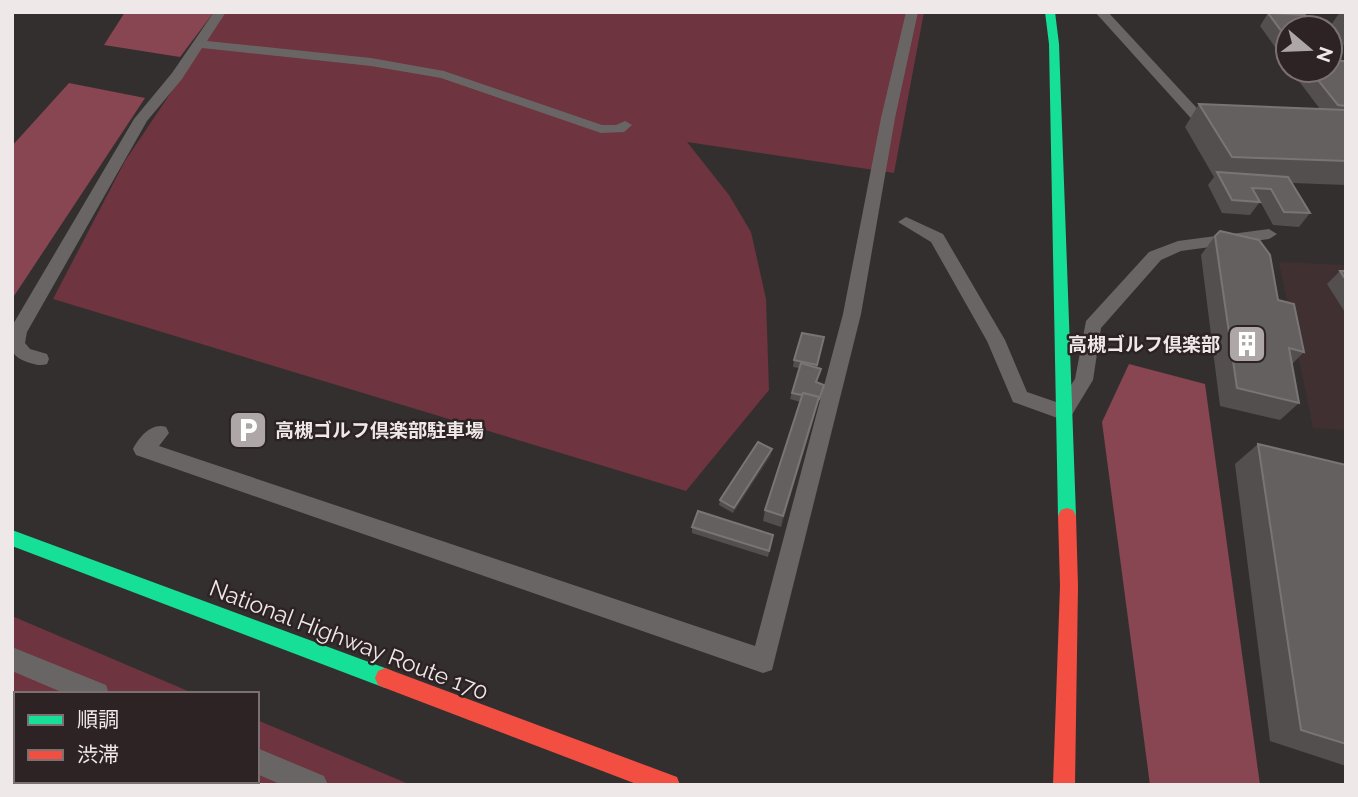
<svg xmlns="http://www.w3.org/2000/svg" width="1358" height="797" font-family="Raleway,'Noto Sans JP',sans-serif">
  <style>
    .built { fill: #403032 }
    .green { fill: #6e343f }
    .forest { fill: #874652 }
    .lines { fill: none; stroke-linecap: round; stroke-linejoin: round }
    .lane { fill: #6a6565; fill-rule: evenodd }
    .fast { fill: #16e098; fill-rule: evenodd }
    .jam { fill: #f24e42; fill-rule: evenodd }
    .wall { fill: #534f4f }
    .shaded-wall { fill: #3f3c3c }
    .building { fill: #646060; stroke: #797575; stroke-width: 2 }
    .labels { text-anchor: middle; stroke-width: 5; stroke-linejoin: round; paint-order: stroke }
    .poi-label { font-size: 19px; font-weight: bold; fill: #efe8e8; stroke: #2d2224; text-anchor: end }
    .near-street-label { font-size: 23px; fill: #efe8e8; stroke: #2d2224 }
  </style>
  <rect width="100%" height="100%" fill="#342f2f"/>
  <polygon class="built" points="1279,262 1346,265 1346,430 1313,428"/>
  <g class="green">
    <polygon points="225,12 924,12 894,173 687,142 729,195 751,232 766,299 769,390 686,491 53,299 125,161"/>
    <polygon points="12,616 195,694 16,694 16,781 257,781 257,720 411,785 12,785"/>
  </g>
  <g class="forest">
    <polygon points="125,12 214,12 180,57 104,45"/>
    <polygon points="69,83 145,98 12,299 12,146"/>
    <polygon points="1129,364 1205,384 1260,785 1150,785 1102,422"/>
  </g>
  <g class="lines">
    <g class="lane">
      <path d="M 214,12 L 226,12 L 207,41 L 371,58 L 444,71 L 602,125 L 616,125 L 625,121 L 632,125 L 624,132 L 601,133 L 441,78 L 371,66 L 202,48 L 182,79 L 147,121 L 27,332 L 25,343 L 30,349 L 47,354 L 49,359 L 47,364 C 40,366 37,365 30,363 C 7,356 12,347 12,326 L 134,119 L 172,73 Z"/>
      <path d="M 906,12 L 918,12 L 895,118 L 861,314 L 772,670 L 763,673 L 136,455 L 133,449 C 139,437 152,422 166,427 L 169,433 L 159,446 L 755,646 L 843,314 L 881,118 Z"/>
      <polygon points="1095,12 1108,12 1207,119 1207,125 1197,125"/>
      <polygon points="906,217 943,234 1005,340 1027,392 1059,403 1075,379 1086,321 1149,252 1178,241 1269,229 1277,234 1269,239 1181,251 1161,260 1101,328 1093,380 1070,418 1063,420 1013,402 987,341 931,242 898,222"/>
      <polygon points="12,647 106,685 109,694 66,694 12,671"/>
      <polygon points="257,748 324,776 328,785 282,785 257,774"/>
    </g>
    <g class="fast">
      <polygon points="1045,12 1055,12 1059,44 1076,516 1073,522 1067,524 1061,522 1058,516 1049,44"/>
      <polygon points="12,530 385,668 392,671 395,678 392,685 385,688 12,546"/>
    </g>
    <g class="jam">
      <polygon points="1067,508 1073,510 1076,516 1078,586 1075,785 1053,785 1060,586 1058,516 1061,510"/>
      <polygon points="385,668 669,774 677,777 680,785 639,785 385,688 378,685 375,678 378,671"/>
    </g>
  </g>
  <g class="wall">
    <polygon points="1340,12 1346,12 1346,48 1330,31 1330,28 1329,28"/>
    <polygon points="1268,13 1288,28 1288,65 1260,26"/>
    <polygon points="1330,47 1339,58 1336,61 1346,64 1346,185 1292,183 1310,213 1299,227 1273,225 1261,203 1259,203 1250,215 1222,213 1208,185 1214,177 1185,127 1199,104 1320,109 1292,72 1294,70 1330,70"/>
    <polygon points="1215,236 1278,300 1304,352 1292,364 1299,403 1280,420 1220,406 1201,255"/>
    <polygon points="1340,271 1346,271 1346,314 1327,284"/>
    <polygon points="824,337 817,368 817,382 824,385 781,527 763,521 765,510 800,402 790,399 799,368 793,367 794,360"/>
    <polygon points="1258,444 1346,465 1346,766 1270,741 1235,464"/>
    <polygon points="771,455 733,513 719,505 720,500"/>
    <polygon points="692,527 773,535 768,557 692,533"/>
  </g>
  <g class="shaded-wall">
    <polygon points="819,397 816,409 781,527 783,516"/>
    <polygon points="772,449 771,455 733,513 734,508"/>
  </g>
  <g class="building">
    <polygon points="1268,13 1305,15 1315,28 1288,28 1288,40"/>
    <polygon points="1330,47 1339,58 1330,57"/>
    <polygon points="1330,61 1344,61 1346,64 1346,106 1338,105 1310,70 1330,70"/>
    <polygon points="1199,104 1346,110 1346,161 1232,157"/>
    <polygon points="1217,172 1288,177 1310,213 1284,212 1271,189 1252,188 1260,202 1232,200"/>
    <polygon points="1220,231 1259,240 1270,255 1278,300 1294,304 1304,352 1289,348 1299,403 1237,388 1215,236"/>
    <polygon points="1340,271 1346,271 1346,280"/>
    <polygon points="802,333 824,337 817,365 794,360"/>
    <polygon points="801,363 821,369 816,382 824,385 819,400 819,397 803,393 802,395 792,393"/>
    <polygon points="803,393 819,397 783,516 765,510"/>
    <polygon points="758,442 772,449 734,508 720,500"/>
    <polygon points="1258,444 1346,465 1346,744 1301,730"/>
    <polygon points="698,511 773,535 769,551 692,527"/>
  </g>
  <defs>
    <g id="building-square" transform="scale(2.0125)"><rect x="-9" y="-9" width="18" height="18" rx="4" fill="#aea7a7" stroke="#2d2224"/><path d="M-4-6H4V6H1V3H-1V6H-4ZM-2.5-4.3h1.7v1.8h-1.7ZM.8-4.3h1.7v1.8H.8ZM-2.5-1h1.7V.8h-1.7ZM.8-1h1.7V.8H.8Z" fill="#fff"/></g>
    <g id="parking-square" transform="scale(2.0125)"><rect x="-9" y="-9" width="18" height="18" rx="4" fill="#aea7a7" stroke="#2d2224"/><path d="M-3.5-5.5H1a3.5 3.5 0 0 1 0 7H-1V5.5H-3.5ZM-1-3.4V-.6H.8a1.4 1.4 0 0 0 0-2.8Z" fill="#fff"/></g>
  </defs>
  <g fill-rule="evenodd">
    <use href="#building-square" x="1247" y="344"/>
    <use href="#parking-square" x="248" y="430"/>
  </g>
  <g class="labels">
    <g class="poi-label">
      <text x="1220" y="351">高槻ゴルフ倶楽部</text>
      <text x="275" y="437" text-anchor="start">高槻ゴルフ倶楽部駐車場</text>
    </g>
    <g class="near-street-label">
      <text transform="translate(349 640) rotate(21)" y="8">National Highway Route 170</text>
    </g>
  </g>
  <rect width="1358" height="797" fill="none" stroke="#efe8e8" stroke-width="28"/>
  <rect x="14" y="692" width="245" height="91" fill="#2d2224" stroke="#7b7172" stroke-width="2"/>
  <rect x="28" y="715" width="35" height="10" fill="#16e098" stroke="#7b7172" stroke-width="2"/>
  <text x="77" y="727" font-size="21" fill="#efe8e8">順調</text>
  <rect x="28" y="750" width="35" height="10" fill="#f24e42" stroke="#7b7172" stroke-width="2"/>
  <text x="77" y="762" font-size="21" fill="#efe8e8">渋滞</text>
  <g transform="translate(1309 49) rotate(109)"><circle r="33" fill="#2d2224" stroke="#7b7172" stroke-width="2"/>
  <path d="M0-5L12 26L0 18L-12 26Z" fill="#aea7a7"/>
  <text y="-10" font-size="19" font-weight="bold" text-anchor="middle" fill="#efe8e8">N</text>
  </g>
</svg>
